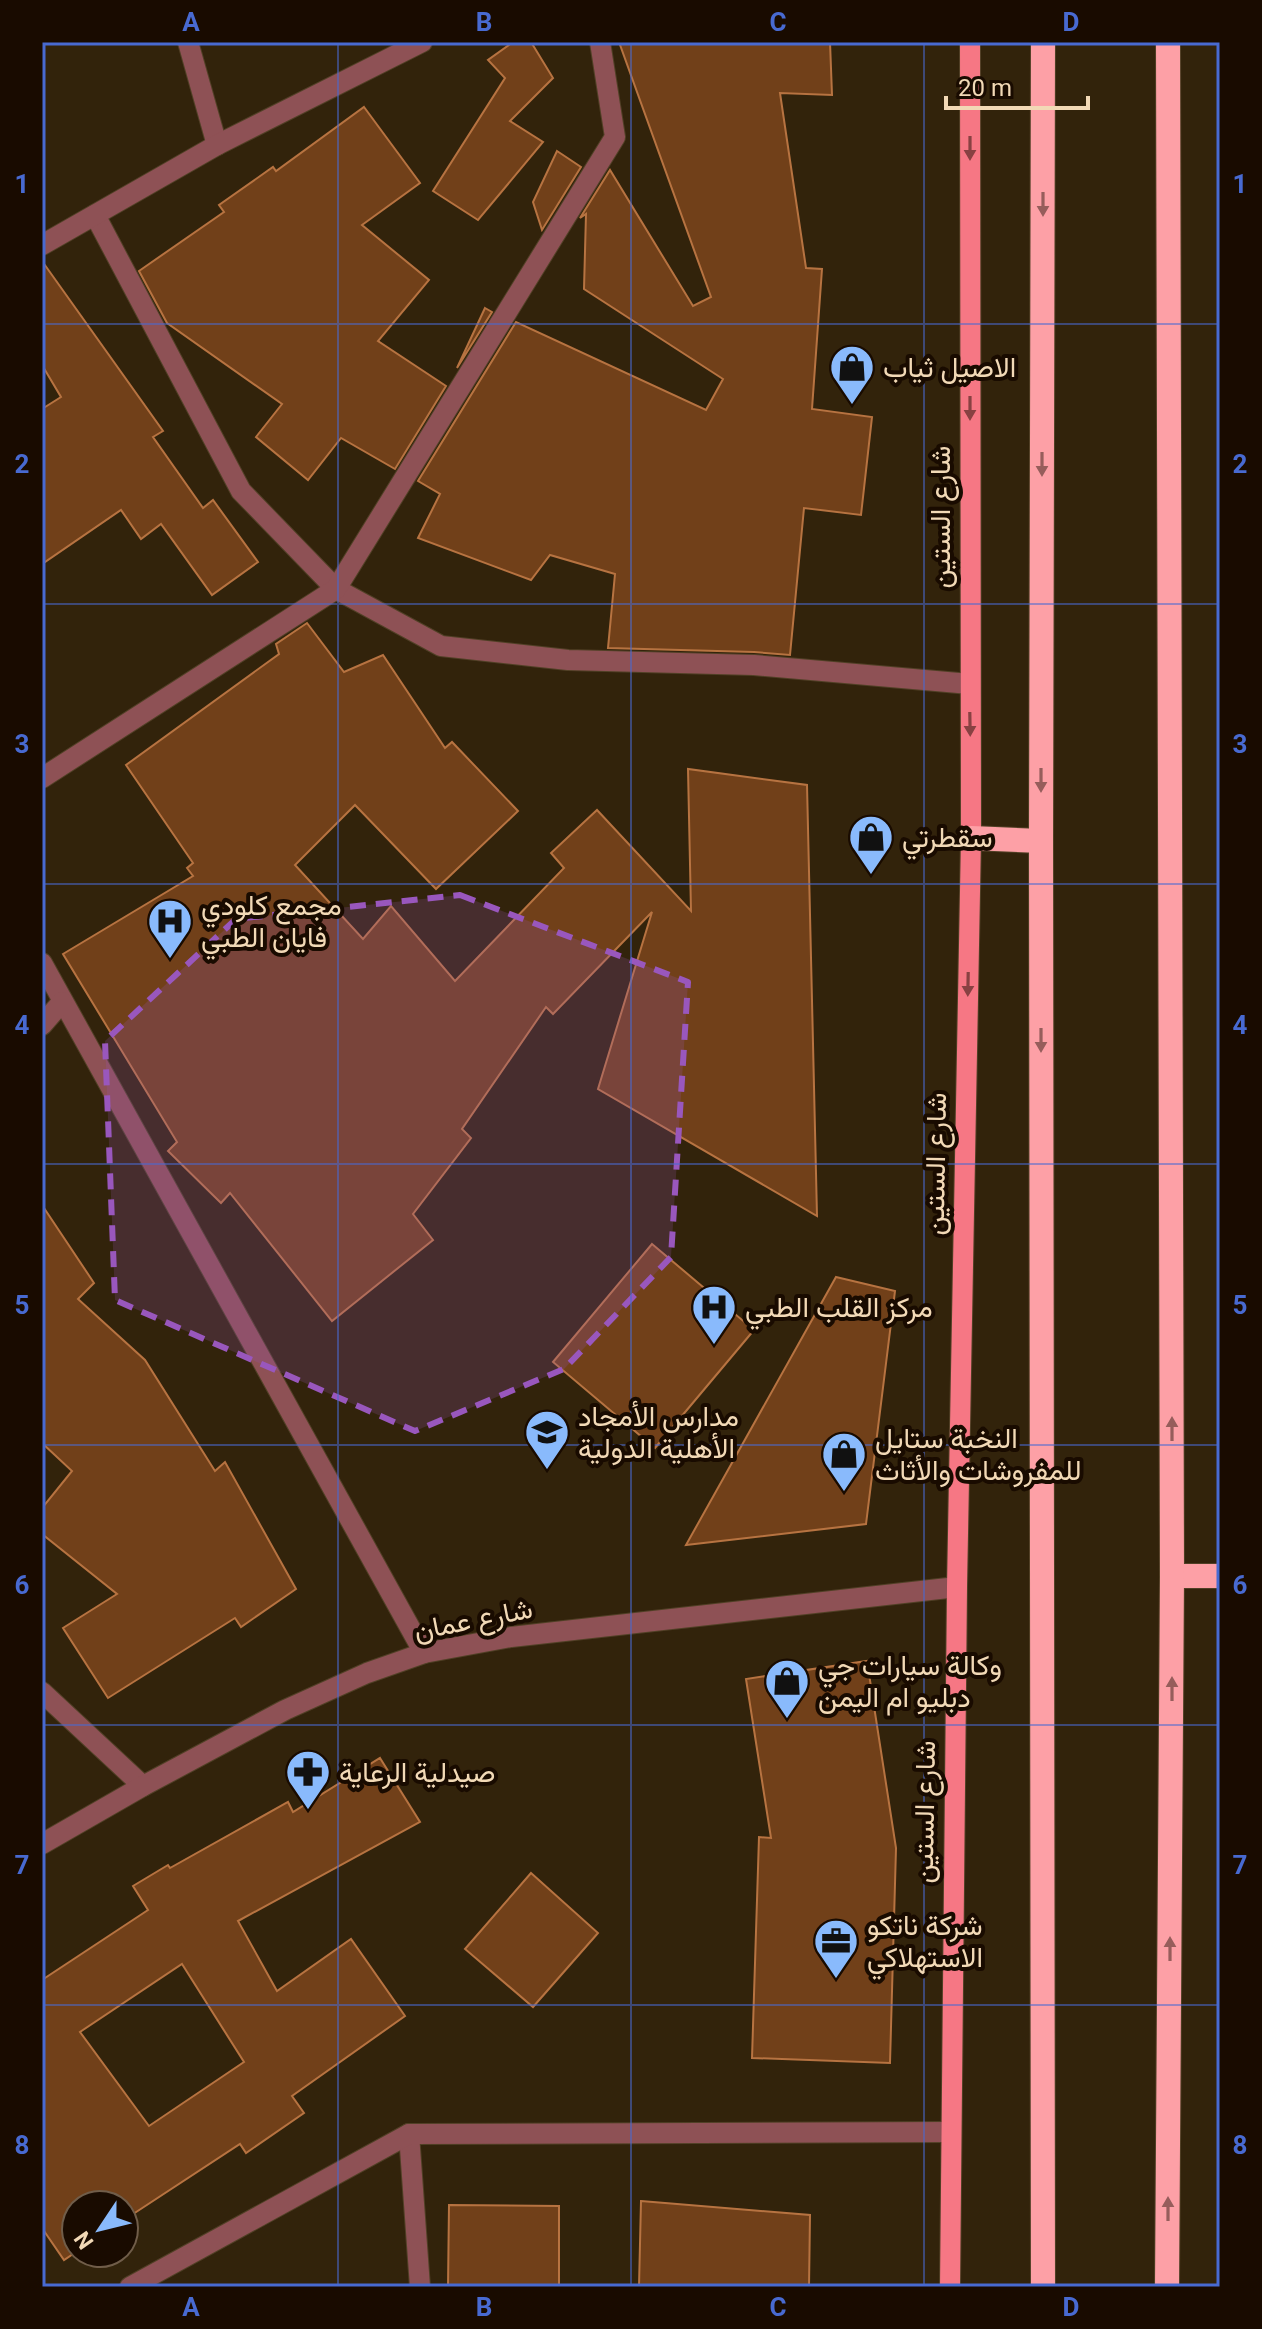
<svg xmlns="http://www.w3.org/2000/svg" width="1262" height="2329" font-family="Roboto,Vazirmatn,sans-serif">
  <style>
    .building { fill: #714019; stroke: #b77341; stroke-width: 2; fill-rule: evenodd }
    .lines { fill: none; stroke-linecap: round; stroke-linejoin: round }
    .minor-casing { stroke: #514026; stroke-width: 22 }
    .major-casing { stroke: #514026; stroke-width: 22 }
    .highway-casing { stroke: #514026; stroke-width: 26 }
    .minor { stroke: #8e5155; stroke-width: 20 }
    .major { stroke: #f67784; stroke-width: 20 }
    .highway { stroke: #fda0a6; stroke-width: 24 }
    .oneway { fill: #884142 }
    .oneway2 { fill: #965d5b }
    .marked { fill: #9957bd; fill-opacity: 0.2; stroke: #9957bd; stroke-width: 6; stroke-dasharray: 16 10; stroke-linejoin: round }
    .grid { fill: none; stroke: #486ad1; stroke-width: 2; stroke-opacity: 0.55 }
    .labels { text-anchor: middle; stroke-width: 8; stroke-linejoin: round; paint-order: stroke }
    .poi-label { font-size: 28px; fill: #f2d9b6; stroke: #190b00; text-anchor: start }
    .street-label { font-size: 28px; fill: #f2d9b6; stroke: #190b00 }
    .neatline { fill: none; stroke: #486ad1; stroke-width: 3 }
    .grid-label { font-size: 26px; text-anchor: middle; font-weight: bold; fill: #486ad1 }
  </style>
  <rect width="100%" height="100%" fill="#32230b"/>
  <g class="building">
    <polygon points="513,42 531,42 553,78 510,121 543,142 478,220 433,191 505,78 488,60"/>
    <polygon points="619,42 830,42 832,95 780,93 806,268 822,269 812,409 872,417 861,515 804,508 790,655 754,652 608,648 615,574 550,555 531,580 418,538 440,494 418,481 516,322 706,410 723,379 584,289 586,214 580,218 610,170 693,306 711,297"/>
    <polygon points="364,107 420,183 362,225 429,280 378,341 446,386 395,469 341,438 308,480 256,437 282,404 167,323 139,271 224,212 219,205 273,167 276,171"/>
    <polygon points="557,151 581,167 542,230 533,202"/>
    <polygon points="42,261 163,431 153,437 203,508 213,500 258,562 212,595 161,524 141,539 121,510 42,564 42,409 61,397 42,365"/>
    <polygon points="485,308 492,312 457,368"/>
    <polygon points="307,623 344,672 383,655 445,748 452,742 518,811 436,889 355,805 295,865 363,939 391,906 455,981 564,868 551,853 597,810 691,911 688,769 807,785 817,1216 598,1089 652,912 553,1014 546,1007 462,1129 471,1138 413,1214 433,1240 332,1321 230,1193 221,1203 168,1151 177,1142 63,954 193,876 187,868 193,863 126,765 279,654 276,644"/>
    <polygon points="42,1205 94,1283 78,1299 145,1360 215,1471 225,1462 296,1589 241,1627 235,1618 108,1698 63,1628 117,1594 42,1534 42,1508 72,1471 42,1443"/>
    <polygon points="652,1244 754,1330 655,1448 553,1362"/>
    <polygon points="836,1277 895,1291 866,1524 686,1545"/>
    <polygon points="867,1661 896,1848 890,2063 752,2058 759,1837 771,1838 746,1679"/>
    <path d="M 380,1758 L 420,1822 L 238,1921 L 277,1991 L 351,1939 L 405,2016 L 292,2096 L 304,2113 L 246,2153 L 240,2144 L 124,2220 L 124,2205 L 76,2205 L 76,2252 L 64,2260 L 42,2228 L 42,1980 L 148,1910 L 133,1886 L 168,1865 L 170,1868 L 288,1802 L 293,1812 ZM 182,1964 L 244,2062 L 149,2126 L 80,2032 Z"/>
    <polygon points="531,1873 598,1933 533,2007 465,1949"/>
    <polygon points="641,2201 810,2215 809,2287 639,2287"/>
    <polygon points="449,2205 559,2206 559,2287 448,2287"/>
  </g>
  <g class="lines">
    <g class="minor-casing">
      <g id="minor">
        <polyline points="188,42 217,145"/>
        <polyline points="95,215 241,491 336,589 441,646 568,660 754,665 970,684"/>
        <polyline points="42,245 217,145 422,42"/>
        <polyline points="42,778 336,589 615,137 600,42"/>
        <polyline points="42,963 424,1653"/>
        <polyline points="42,1025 62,1002"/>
        <polyline points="42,1692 143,1786"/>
        <polyline points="42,1844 143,1786 285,1710 367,1673 424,1653 511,1637 957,1587"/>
        <polyline points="409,2134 420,2287"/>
        <polyline points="130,2287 409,2134 951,2132"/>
      </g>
    </g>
    <g class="major-casing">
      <polyline id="major" points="950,2287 957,1587 971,838 970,42"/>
    </g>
    <g class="highway-casing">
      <g id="highway">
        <polyline points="971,838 1041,841"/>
        <polyline points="1172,1576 1220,1576"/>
        <polyline points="1043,2287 1041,841 1043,42"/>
        <polyline points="1167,2287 1172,1576 1168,42"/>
      </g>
    </g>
    <use href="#minor" class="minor"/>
    <use href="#major" class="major"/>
    <use href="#highway" class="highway"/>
  </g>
  <defs><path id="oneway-solid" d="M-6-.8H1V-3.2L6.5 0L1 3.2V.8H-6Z" transform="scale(2)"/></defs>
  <g class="oneway">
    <use href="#oneway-solid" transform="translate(970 148) rotate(90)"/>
    <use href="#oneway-solid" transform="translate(970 408) rotate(90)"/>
    <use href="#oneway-solid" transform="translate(970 724) rotate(89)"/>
    <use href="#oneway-solid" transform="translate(968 984) rotate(91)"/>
  </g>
  <g class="oneway2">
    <use href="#oneway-solid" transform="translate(1043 204) rotate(90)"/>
    <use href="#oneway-solid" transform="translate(1042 464) rotate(90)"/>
    <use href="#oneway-solid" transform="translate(1041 780) rotate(90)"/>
    <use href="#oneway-solid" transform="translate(1041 1040) rotate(90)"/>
    <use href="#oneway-solid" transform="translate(1172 1429) rotate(-90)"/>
    <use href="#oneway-solid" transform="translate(1172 1689) rotate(-90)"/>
    <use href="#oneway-solid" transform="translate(1170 1949) rotate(-90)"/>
    <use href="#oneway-solid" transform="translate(1168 2209) rotate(-90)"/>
  </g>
  <path class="marked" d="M 460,895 L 688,982 L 671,1257 L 564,1369 L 415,1431 L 115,1300 L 105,1041 L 236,919 Z"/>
  <path class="grid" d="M 338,42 L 338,2287M 631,42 L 631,2287M 924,42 L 924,2287M 42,324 L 1220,324M 42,604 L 1220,604M 42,884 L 1220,884M 42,1164 L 1220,1164M 42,1445 L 1220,1445M 42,1725 L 1220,1725M 42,2005 L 1220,2005"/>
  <defs>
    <g id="shop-pin" transform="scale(2.3)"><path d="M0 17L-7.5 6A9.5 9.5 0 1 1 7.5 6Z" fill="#89bafc" stroke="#190b00"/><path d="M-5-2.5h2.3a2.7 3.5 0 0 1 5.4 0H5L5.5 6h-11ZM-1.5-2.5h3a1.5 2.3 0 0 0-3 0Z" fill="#111"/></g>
    <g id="hospital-pin" transform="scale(2.3)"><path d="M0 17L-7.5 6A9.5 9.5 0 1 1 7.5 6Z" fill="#89bafc" stroke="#190b00"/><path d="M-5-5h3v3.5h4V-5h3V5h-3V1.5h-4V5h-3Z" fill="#111"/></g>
    <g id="school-pin" transform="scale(2.3)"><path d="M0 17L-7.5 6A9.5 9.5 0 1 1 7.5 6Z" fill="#89bafc" stroke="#190b00"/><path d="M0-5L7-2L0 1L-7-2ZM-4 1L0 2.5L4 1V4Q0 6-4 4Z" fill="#111"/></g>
    <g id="pharmacy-pin" transform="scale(2.3)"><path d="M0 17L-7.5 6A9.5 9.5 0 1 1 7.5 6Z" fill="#89bafc" stroke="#190b00"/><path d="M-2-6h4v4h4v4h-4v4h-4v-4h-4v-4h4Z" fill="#111"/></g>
    <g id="office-pin" transform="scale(2.3)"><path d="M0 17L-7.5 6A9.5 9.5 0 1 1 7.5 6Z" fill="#89bafc" stroke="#190b00"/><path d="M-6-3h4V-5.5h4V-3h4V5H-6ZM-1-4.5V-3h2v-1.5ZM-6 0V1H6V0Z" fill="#111"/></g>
  </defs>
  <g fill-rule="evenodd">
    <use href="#shop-pin" x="852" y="367"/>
    <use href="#shop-pin" x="871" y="837"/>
    <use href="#hospital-pin" x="170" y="921"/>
    <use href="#hospital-pin" x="714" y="1307"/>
    <use href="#school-pin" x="547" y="1432"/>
    <use href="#shop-pin" x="844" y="1454"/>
    <use href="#shop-pin" x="787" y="1681"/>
    <use href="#pharmacy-pin" x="308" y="1772"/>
    <use href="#office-pin" x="836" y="1941"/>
  </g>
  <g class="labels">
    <g class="poi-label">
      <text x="883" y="377">الاصيل ثياب</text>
      <text x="902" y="847">سقطرتي</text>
      <text x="201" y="915">مجمع كلودي<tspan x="201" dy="32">فايان الطبي</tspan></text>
      <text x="745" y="1317">مركز القلب الطبي</text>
      <text x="578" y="1426">مدارس الأمجاد<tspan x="578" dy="32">الأهلية الدولية</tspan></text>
      <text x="875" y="1448">النخبة ستايل<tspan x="875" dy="32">للمفروشات والأثاث</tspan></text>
      <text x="818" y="1675">وكالة سيارات جي<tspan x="818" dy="32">دبليو ام اليمن</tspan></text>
      <text x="339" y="1782">صيدلية الرعاية</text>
      <text x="867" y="1935">شركة ناتكو<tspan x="867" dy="32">الاستهلاكي</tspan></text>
    </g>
    <g class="street-label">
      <text transform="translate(940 517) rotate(-90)" y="10">شارع الستين</text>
      <text transform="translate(935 1164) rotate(-89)" y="10">شارع الستين</text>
      <text transform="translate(473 1619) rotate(-11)" y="10">شارع عمان</text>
      <text transform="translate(924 1812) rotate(-89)" y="10">شارع الستين</text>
    </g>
  </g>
  <rect width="1262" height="2329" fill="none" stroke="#190b00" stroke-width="88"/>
  <g transform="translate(100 2229) rotate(235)"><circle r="38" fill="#190b00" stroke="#705d49" stroke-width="2"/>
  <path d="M0-6L14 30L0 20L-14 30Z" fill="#89bafc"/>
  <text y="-12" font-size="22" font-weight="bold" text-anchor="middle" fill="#f2d9b6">N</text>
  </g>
  <path d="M946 96v12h142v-12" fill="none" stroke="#f2d9b6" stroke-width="4"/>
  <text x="958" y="96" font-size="24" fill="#f2d9b6" stroke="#190b00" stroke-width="6" paint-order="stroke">20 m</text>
  <rect x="44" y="44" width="1174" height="2241" class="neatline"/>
  <g class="grid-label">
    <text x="191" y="31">A</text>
    <text x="484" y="31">B</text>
    <text x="778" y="31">C</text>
    <text x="1071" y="31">D</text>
    <text x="22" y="193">1</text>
    <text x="1240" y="193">1</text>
    <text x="22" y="473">2</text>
    <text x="1240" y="473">2</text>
    <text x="22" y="753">3</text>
    <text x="1240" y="753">3</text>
    <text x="22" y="1034">4</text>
    <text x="1240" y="1034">4</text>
    <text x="22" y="1314">5</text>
    <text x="1240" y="1314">5</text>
    <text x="22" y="1594">6</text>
    <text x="1240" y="1594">6</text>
    <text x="22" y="1874">7</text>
    <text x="1240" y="1874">7</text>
    <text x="22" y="2154">8</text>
    <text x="1240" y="2154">8</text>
    <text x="191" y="2316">A</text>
    <text x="484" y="2316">B</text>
    <text x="778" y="2316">C</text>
    <text x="1071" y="2316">D</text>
  </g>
</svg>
